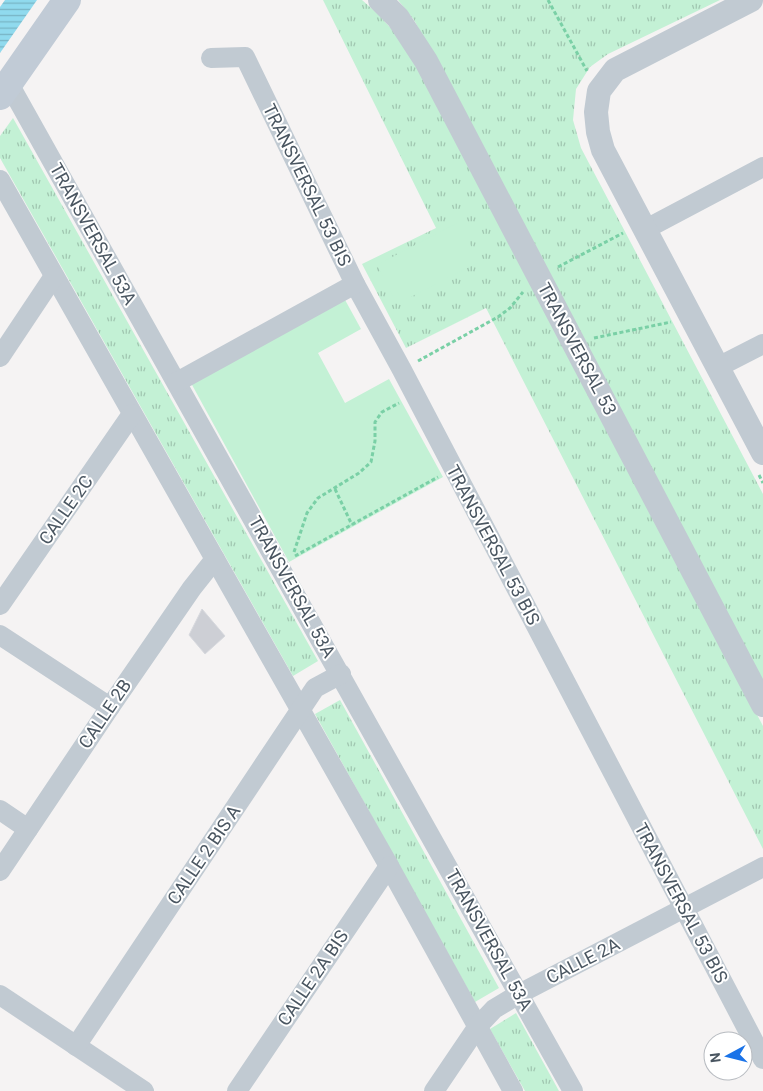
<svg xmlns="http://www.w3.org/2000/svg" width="763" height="1091" font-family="Roboto,sans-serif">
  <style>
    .grass { fill: url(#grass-tufts) }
    .park { fill: #c3f1d5 }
    .water { fill: url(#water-rules) }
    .building { fill: #cdcfd5; stroke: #d7d9de }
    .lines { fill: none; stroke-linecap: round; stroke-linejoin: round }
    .path { stroke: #7ad0a6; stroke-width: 3; stroke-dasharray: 4 2.5; stroke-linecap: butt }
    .minor { stroke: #c1cad2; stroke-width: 20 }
    .tertiary { stroke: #c1cad2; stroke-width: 24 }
    .secondary { stroke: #c1cbd6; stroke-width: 28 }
    .labels { text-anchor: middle; stroke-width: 4; stroke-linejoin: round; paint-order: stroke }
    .street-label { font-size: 18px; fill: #4a5661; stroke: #fff }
  </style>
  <defs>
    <pattern id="grass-tufts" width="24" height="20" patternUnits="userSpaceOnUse" patternTransform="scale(1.25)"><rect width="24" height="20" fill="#c3f1d5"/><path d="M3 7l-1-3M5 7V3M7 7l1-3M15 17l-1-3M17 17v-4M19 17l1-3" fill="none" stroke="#a0c6b0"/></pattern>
    <pattern id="water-rules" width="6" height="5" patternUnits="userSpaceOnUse" patternTransform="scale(1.25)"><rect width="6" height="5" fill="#90daee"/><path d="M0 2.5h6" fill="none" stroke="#78b4c4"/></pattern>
  </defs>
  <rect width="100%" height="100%" fill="#f5f3f3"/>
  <g class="grass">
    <polygon points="323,0 362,0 378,14 396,34 422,76 763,726 763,849 486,308 406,348 362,264 436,228"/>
    <polygon points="398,0 720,0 608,54 590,67 576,89 573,120 581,148 763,494 763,683 482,145 414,20"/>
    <polygon points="13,118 318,661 293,676 0,158 0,136"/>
    <polygon points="340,700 499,988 475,1002 315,714"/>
    <polygon points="516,1013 559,1091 525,1091 490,1029"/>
  </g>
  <g class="park">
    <polygon points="459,222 479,262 397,304 377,265"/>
    <polygon points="344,298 361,329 318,353 345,403 389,379 443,477 289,562 191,383"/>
  </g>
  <polygon class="water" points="5,0 37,0 0,53 0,7"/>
  <polygon class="building" points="202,609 225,636 205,654 189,635"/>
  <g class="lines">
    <g class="path">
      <polyline points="548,0 587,71"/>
      <polyline points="558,267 623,233"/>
      <polyline points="594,338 671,322"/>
      <polyline points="418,361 498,317 510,308 523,292"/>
      <polyline points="759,475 763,483"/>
      <polyline points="335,489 352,525"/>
      <polyline points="294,552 307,513 318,498 359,473 371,462 375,441 375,422 382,412 399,403"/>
      <polyline points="295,556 438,477"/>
    </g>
    <g class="minor">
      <polyline points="211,58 245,57 355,284 402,370 763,1059"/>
      <polyline points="9,84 573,1091"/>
      <polyline points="0,180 389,866 513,1091"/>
      <polyline points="644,230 763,167"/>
      <polyline points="0,357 54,276"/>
      <polyline points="718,367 763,344"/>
      <polyline points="177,382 355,284"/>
      <polyline points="0,605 132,414"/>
      <polyline points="0,635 110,707"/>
      <polyline points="0,810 28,829"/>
      <polyline points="0,871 110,707 192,588 215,559"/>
      <polyline points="0,995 144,1091"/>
      <polyline points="76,1046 315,688 341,674"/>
      <polyline points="237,1091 389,866"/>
      <polyline points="434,1091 478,1026 494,1009 519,994 763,867"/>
    </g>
    <g class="tertiary">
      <polyline points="380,0 398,18 426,61 763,705"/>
      <polyline points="751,0 615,70 599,91 596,112 598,132 603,150 763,453"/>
    </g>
    <polyline class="secondary" points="0,96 67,0"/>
  </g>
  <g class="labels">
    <g class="street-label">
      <text transform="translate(307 185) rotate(64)" y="6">TRANSVERSAL 53 BIS</text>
      <text transform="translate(93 234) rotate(61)" y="6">TRANSVERSAL 53A</text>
      <text transform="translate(577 349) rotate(62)" y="6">TRANSVERSAL 53</text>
      <text transform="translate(66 510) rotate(-55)" y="6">CALLE 2C</text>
      <text transform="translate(493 545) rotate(62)" y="6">TRANSVERSAL 53 BIS</text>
      <text transform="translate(292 587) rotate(61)" y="6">TRANSVERSAL 53A</text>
      <text transform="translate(105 714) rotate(-56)" y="6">CALLE 2B</text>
      <text transform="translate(204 855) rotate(-56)" y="6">CALLE 2 BIS A</text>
      <text transform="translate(681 903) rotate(62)" y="6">TRANSVERSAL 53 BIS</text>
      <text transform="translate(489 940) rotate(61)" y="6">TRANSVERSAL 53A</text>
      <text transform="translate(583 961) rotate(-27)" y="6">CALLE 2A</text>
      <text transform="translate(313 978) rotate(-56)" y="6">CALLE 2A BIS</text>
    </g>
  </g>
  <g transform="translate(728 1056) rotate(263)"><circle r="24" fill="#ffffff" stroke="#b7bbc0"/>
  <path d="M0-4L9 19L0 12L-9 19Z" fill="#1a73e8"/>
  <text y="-8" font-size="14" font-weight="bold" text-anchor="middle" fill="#4a5661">N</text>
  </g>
</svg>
